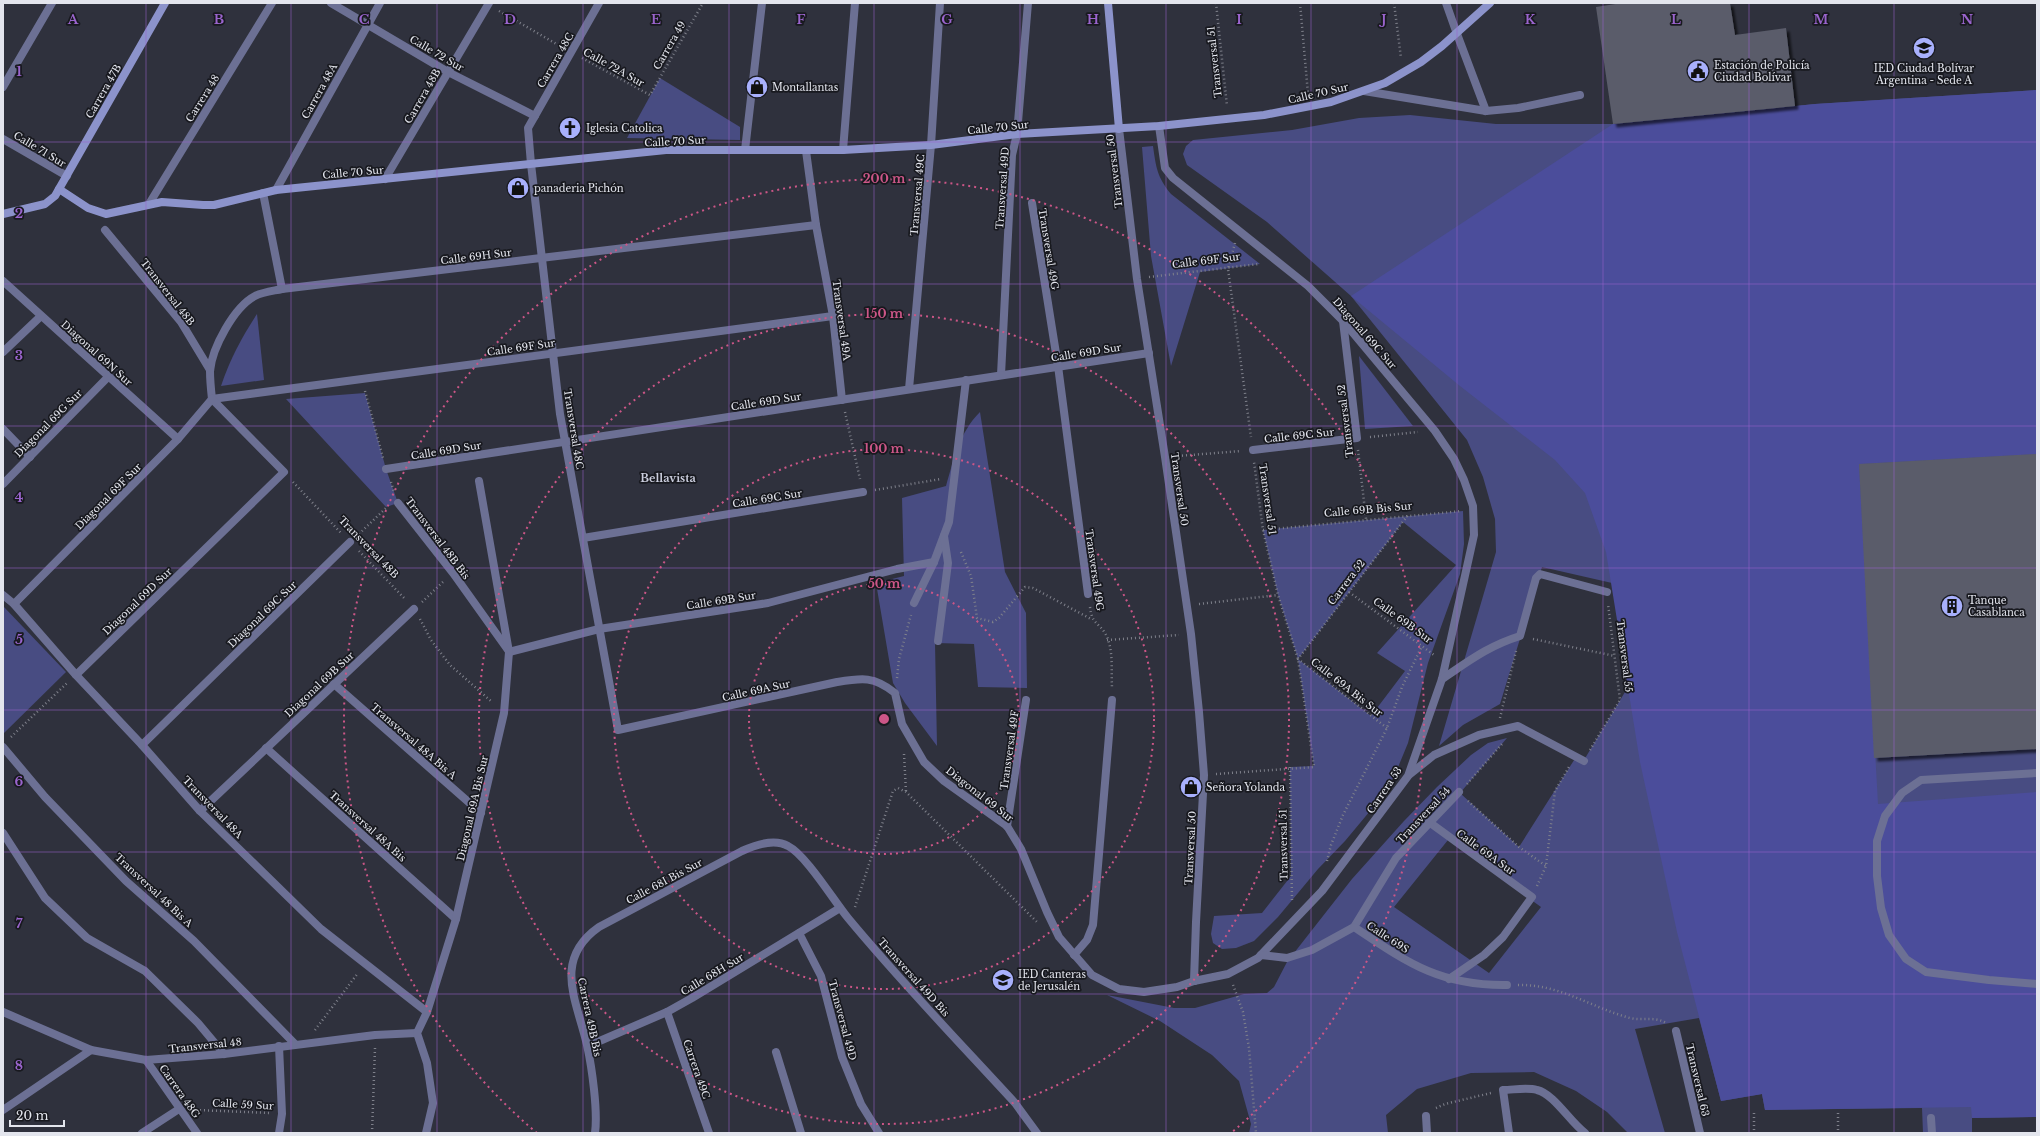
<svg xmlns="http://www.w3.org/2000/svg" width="2040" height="1136" font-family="'Libre Baskerville',serif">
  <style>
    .green { fill: #484c82; fill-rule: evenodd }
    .forest { fill: #4b4d9b }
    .building { fill: #5a5c6a; filter: url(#shadow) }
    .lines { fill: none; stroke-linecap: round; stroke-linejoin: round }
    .path { stroke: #7f818b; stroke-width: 2.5; stroke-dasharray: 1 3; stroke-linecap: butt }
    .lane { stroke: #6c7094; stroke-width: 8 }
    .street { stroke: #6c7094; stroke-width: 8 }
    .secondary { stroke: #8c93cb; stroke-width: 8 }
    .grid { fill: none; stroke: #9a64cd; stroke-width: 1; stroke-opacity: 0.55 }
    .ring { fill: none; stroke: #cc5687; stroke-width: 2; stroke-dasharray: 2 4 }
    .labels { text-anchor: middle; stroke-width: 3.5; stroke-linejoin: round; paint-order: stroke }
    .street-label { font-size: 10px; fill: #e3e5ed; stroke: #18191f }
    .poi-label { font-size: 10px; fill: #e3e5ed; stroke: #18191f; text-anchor: start }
    .neighbourhood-label { font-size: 11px; font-weight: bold; fill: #cacddd; stroke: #18191f }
    .grid-label { font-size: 13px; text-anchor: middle; font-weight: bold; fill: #9a64cd; stroke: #18191f; stroke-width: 3.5; stroke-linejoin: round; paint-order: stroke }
    .centre { fill: #cc5687; stroke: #18191f; stroke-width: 2 }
    .ring-label { font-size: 12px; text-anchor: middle; font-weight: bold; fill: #cc5687; stroke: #18191f; stroke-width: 3.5; stroke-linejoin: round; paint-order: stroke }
  </style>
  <defs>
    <filter id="shadow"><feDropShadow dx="3.5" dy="3.5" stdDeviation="1" flood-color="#0009"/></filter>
  </defs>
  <rect width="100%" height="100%" fill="#2f313d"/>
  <g class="green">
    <polygon points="660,78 740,127 740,140 627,138"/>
    <path d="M 2037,90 L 2037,1117 L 1972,1118 L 1972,1133 L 1923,1133 L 1922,1108 L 1765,1110 L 1762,1094 L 1721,1101 L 1699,1018 L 1635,1029 L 1665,1133 L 1628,1133 L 1607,1112 L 1576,1091 L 1534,1072 L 1471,1073 L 1417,1089 L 1386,1115 L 1388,1133 L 1249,1133 L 1251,1124 L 1239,1081 L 1212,1055 L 1160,1021 L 1107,995 L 1174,1008 L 1195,1008 L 1244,994 L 1267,993 L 1274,987 L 1287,962 L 1312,930 L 1352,879 L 1404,821 L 1437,787 L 1471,755 L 1488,743 L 1507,738 L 1460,793 L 1519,847 L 1576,757 L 1584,760 L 1628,687 L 1612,583 L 1542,567 L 1500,704 L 1463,725 L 1439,746 L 1496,552 L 1495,519 L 1483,477 L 1467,440 L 1430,394 L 1351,296 L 1267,222 L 1187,165 L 1183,154 L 1186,146 L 1193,140 L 1292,130 L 1359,118 L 1410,115 L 1496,124 L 1613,124 L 1815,104 ZM 1448,840 L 1541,907 L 1489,973 L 1394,907 Z"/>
    <path d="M 1153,146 C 1156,167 1157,177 1171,194 L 1260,264 L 1200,272 L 1171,366 L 1151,256 L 1142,147 Z"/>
    <path d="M 257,314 L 264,380 L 221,386 C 230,359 242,337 257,314 Z"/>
    <polygon points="1359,356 1413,426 1365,429"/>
    <polygon points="365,393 386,469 398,503 386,507 286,399"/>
    <path d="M 980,412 L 1005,572 L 1026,613 L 1027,688 L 978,687 L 974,644 L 935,643 L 937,746 L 905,703 L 893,683 L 876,583 L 904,576 L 902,498 L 946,486 C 954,459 959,433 980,412 Z"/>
    <path d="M 1463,511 L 1464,544 L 1460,574 L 1428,663 L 1408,743 L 1394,777 L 1370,811 L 1345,841 L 1318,869 L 1278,917 L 1254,941 L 1236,948 L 1222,949 L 1213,943 L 1211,934 L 1214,916 L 1262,913 L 1291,876 L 1290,767 L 1314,766 L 1298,659 L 1278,595 L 1263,530 ZM 1403,522 L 1456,565 L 1377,653 L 1405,671 L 1371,716 L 1298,659 Z"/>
    <polygon points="3,606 66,672 3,734"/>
  </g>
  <polygon class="forest" points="2037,90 2037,454 1859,464 1878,804 2037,792 2037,1117 1972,1118 1971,1107 1765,1110 1762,1094 1721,1101 1677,932 1640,762 1606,552 1585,493 1555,460 1460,386 1351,296 1613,124 1815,104"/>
  <g class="building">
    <polygon points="1622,3 1730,3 1735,35 1786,28 1795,106 1613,124 1596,7"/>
    <polygon points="2037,454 2037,749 1874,758 1859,464"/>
  </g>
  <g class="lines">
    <g class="path">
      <polyline points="1216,3 1227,106"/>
      <polyline points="1300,3 1308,94"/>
      <polyline points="1394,3 1401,58"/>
      <polyline points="499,11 560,46"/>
      <polyline points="582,58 650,95 703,3"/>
      <polyline points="1235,243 1228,269 1251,437"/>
      <polyline points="1149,277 1259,264"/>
      <polyline points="365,391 383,458"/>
      <polyline points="845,412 860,479"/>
      <polyline points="1370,437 1418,432"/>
      <polyline points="1358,450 1366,519"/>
      <polyline points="1178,456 1241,451"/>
      <polyline points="293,482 341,533"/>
      <polyline points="391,482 394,492"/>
      <polyline points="875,490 941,479"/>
      <polyline points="1263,530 1462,511"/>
      <polyline points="359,534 387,507"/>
      <polyline points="359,551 405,599"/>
      <polyline points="961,552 971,576 977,618 993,622 999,618 1025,587 1033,588 1091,619"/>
      <polyline points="1349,592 1434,655"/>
      <polyline points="422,602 443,582"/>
      <polyline points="1199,604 1278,595"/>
      <path d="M 1090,607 C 1092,624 1097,621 1105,633 C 1114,648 1111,671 1112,687"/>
      <polyline points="420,619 431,640 450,665 492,702"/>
      <polyline points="1533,639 1615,656"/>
      <polyline points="1107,640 1179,635"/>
      <polyline points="897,678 899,659 911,615"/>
      <polyline points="1500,718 1516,651"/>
      <polyline points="1387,728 1298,659 1408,515"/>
      <polyline points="11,737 67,683"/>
      <polyline points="1590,750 1620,700 1608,604"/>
      <polyline points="904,754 906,792"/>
      <polyline points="1290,767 1292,903"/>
      <polyline points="1216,774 1314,767 1298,659 1278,595 1263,530 1254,462"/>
      <polyline points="1467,784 1502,744"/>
      <polyline points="1468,801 1519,847 1546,866"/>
      <polyline points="1327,861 1331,845 1343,815 1387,728 1402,687 1422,646"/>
      <polyline points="1537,886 1546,866 1555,791 1569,767"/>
      <polyline points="855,907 893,791 898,788 906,792 1037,922"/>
      <polyline points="1233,985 1243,1012 1249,1048 1256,1133"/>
      <path d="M 1518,985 C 1560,984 1592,1008 1630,1018 C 1643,1021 1655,1016 1666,1023"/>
      <polyline points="315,1030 358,973"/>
      <polyline points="1436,1108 1445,1104 1491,1093"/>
      <polyline points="196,1110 271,1113"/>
      <polyline points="1754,1113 1754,1133"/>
      <polyline points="1838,1113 1838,1133"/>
      <polyline points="372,1133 375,1048"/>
    </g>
    <g class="lane">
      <polyline points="1457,34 1486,111"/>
      <polyline points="1364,91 1486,111 1518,108 1580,95"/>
      <polyline points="2037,773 1921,780 1902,793 1885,816 1877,841 1877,876 1881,908 1889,935 1906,959 1926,972 1989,980 2037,984"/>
      <polyline points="1931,1118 1932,1133"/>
    </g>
    <g class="street">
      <polyline points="331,3 448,72 535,116"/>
      <path d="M 599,3 L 528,128 L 531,164 L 560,414 L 618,730 L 837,682 C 862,678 874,676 895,693 L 902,724 L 924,762 L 944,781 L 1007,826 L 1021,849 L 1047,912 L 1059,937 L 1092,975 L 1119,989 L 1144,992 L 1177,987 L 1194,981 L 1228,974 L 1258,958 L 1322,891 L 1408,776 L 1442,679 L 1474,535 L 1473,506 L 1464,480 L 1454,459 L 1435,431 L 1343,321 L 1308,286 L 1173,178 L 1165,168 L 1159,126"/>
      <polyline points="1446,3 1457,34"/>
      <polyline points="3,87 52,3"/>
      <polyline points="1119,129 1137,279 1165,457 1191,634 1199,712 1204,775 1196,922 1194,981"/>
      <polyline points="3,139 67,176"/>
      <polyline points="745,150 762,3"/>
      <polyline points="843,150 855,3"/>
      <polyline points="806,151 816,225 833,316 842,400"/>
      <polyline points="385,179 489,3"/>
      <polyline points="276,190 380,3"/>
      <polyline points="263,193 282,289"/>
      <polyline points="1032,203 1058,366 1088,594"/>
      <polyline points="149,204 272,3"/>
      <polyline points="105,230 181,322 210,370"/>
      <polyline points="3,281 178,439"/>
      <polyline points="3,352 41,316"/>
      <polyline points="1001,375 1012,155 1017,134 1028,3"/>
      <polyline points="909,389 931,145 940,3"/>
      <path d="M 212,399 C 211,390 210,381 210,371 C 212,348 234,307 255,296 C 263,292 273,291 282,289 L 816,225"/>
      <polyline points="212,399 833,316"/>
      <polyline points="3,429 30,457"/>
      <polyline points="1253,450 1357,438 1343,321"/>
      <polyline points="386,469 1149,353"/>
      <polyline points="3,484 108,377"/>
      <polyline points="398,503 453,573 508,650"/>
      <polyline points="583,538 863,492"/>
      <polyline points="3,595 14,604 76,675 142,745 200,811 321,929 427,1012"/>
      <polyline points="914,603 934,562 949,522 966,380"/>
      <polyline points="14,604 178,439 212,399"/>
      <polyline points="938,641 948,563 944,536"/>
      <polyline points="509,652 599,629 768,603 897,569 934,562"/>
      <polyline points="76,675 284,472 212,399"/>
      <path d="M 1442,679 C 1469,661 1488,646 1520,636 L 1536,578 L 1540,574 L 1607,592"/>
      <polyline points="334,684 481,813"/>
      <polyline points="142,745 350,542"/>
      <polyline points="3,747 45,797 126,881 194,941 295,1044"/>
      <polyline points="266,748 456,919"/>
      <polyline points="1409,775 1434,755 1479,735 1518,726 1584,761"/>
      <polyline points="200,811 414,609"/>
      <polyline points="1429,822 1532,897 1503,937 1484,955 1449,979"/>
      <polyline points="1007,826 1026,700"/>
      <polyline points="3,833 45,898 87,938 145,971 198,1023 224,1054"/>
      <polyline points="1354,927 1396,858 1459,792"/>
      <polyline points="799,933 821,976 842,1057 861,1104 879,1133"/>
      <polyline points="1074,955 1087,940 1093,925 1112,700"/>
      <path d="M 1261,955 L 1287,958 L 1312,950 L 1354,927 C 1408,963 1440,986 1507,985"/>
      <polyline points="3,1012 91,1050 146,1060 224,1054 375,1035 417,1033"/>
      <polyline points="667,1012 709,1133"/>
      <polyline points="1676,1031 1700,1133"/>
      <polyline points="279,1046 282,1114 279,1133"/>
      <polyline points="588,1046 667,1012 692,998 840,908"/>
      <polyline points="776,1052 801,1133"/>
      <polyline points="146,1060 197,1133"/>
      <polyline points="3,1110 91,1050"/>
      <polyline points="1426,1116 1427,1133"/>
      <polyline points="142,1133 179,1109"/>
      <polyline points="426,1133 433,1103 427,1063 417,1033 427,1012 456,919 504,713 509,652 479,481"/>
      <path d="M 595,1133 C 598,1111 592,1068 587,1045 C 577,1001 552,960 599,927 L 742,851 C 755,845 774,838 788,846 C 806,855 834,901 848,918 C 901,982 959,1042 1015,1103 L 1037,1133"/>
      <path d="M 1509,1133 L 1503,1090 C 1513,1090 1527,1087 1537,1090 C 1554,1094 1570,1122 1585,1133"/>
    </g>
    <g class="secondary">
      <polyline points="1108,3 1119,129"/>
      <polyline points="59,189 88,208 106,214 162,202 203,205 214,205 276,190 666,150 843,150 931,145 1017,134 1159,126 1264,115 1331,102 1385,83 1421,62 1442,46 1490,3"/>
      <polyline points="3,214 45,204 55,196 165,3"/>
    </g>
  </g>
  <path class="grid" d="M 146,3 L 146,1133M 291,3 L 291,1133M 437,3 L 437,1133M 583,3 L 583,1133M 729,3 L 729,1133M 874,3 L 874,1133M 1020,3 L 1020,1133M 1166,3 L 1166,1133M 1311,3 L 1311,1133M 1457,3 L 1457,1133M 1603,3 L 1603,1133M 1749,3 L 1749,1133M 1894,3 L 1894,1133M 3,142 L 2037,142M 3,284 L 2037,284M 3,426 L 2037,426M 3,568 L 2037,568M 3,710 L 2037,710M 3,852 L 2037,852M 3,994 L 2037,994"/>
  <g class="ring">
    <circle cx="884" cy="719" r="135"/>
    <circle cx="884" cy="719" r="270"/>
    <circle cx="884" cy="719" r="405"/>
    <path d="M537 1133A540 540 0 1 1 1231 1133"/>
  </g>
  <defs>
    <g id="school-disc" transform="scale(1.15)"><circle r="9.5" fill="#a8b0fc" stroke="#18191f"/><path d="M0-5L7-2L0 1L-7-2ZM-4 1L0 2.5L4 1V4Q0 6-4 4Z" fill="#111"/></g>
    <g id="civic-disc" transform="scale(1.15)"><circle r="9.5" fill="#a8b0fc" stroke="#18191f"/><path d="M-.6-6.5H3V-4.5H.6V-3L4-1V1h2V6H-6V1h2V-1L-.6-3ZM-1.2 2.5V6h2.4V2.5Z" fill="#111"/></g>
    <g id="shop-disc" transform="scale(1.15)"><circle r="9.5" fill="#a8b0fc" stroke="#18191f"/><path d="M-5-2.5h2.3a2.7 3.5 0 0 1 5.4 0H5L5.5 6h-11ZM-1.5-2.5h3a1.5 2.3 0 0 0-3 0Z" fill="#111"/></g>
    <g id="church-disc" transform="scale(1.15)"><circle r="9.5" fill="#a8b0fc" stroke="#18191f"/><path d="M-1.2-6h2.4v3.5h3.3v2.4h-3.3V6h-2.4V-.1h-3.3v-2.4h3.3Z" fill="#111"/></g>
    <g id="building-disc" transform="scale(1.15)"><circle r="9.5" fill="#a8b0fc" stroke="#18191f"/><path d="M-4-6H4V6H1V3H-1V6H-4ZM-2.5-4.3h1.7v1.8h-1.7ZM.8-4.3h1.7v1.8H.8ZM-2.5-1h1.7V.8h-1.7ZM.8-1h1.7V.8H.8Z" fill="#111"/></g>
  </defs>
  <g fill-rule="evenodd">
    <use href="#school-disc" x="1924" y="48"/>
    <use href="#civic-disc" x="1698" y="71"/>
    <use href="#shop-disc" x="757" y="87"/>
    <use href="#church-disc" x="570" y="128"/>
    <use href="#shop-disc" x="518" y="188"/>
    <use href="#building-disc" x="1952" y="606"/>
    <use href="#shop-disc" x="1191" y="787"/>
    <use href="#school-disc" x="1003" y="980"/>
  </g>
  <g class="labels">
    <g class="street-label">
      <text transform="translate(669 45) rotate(-60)" y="4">Carrera 49</text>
      <text transform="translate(437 53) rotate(30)" y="4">Calle 72 Sur</text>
      <text transform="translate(555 60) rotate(-60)" y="4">Carrera 48C</text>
      <text transform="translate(1214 62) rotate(-96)" y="4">Transversal 51</text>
      <text transform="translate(614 67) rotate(29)" y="4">Calle 72A Sur</text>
      <text transform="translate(103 91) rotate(-60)" y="4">Carrera 47B</text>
      <text transform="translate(319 91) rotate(-61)" y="4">Carrera 48A</text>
      <text transform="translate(1318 93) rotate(-13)" y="4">Calle 70 Sur</text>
      <text transform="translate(422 96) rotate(-60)" y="4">Carrera 48B</text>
      <text transform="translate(202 98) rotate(-58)" y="4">Carrera 48</text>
      <text transform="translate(998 127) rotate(-6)" y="4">Calle 70 Sur</text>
      <text transform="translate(675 141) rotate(-3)" y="4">Calle 70 Sur</text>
      <text transform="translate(40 149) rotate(31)" y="4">Calle 71 Sur</text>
      <text transform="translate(1114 171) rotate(-97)" y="4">Transversal 50</text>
      <text transform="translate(353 172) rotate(-5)" y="4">Calle 70 Sur</text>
      <text transform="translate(1002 188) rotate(-86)" y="4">Transversal 49D</text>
      <text transform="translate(917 195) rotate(-85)" y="4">Transversal 49C</text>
      <text transform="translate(1049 249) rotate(81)" y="4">Transversal 49G</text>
      <text transform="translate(476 256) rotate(-7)" y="4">Calle 69H Sur</text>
      <text transform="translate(1206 260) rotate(-7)" y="4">Calle 69F Sur</text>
      <text transform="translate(168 292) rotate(52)" y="4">Transversal 48B</text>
      <text transform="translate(842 320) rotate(82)" y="4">Transversal 49A</text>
      <text transform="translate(1365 333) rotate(49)" y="4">Diagonal 69C Sur</text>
      <text transform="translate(521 347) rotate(-8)" y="4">Calle 69F Sur</text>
      <text transform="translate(1086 352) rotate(-9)" y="4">Calle 69D Sur</text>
      <text transform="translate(97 353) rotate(42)" y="4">Diagonal 69N Sur</text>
      <text transform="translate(766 401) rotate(-9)" y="4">Calle 69D Sur</text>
      <text transform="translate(1345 421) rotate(-97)" y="4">Transversal 52</text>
      <text transform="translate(48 423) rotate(-45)" y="4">Diagonal 69G Sur</text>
      <text transform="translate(574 429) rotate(81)" y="4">Transversal 48C</text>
      <text transform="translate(1299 435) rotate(-6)" y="4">Calle 69C Sur</text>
      <text transform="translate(446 450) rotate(-9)" y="4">Calle 69D Sur</text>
      <text transform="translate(1180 489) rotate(82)" y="4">Transversal 50</text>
      <text transform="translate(108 496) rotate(-45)" y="4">Diagonal 69F Sur</text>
      <text transform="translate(767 498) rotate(-9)" y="4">Calle 69C Sur</text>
      <text transform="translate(1268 499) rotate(82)" y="4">Transversal 51</text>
      <text transform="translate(1368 509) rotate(-5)" y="4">Calle 69B Bis Sur</text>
      <text transform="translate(438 538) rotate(53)" y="4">Transversal 48B Bis</text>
      <text transform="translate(369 547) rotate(46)" y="4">Transversal 48B</text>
      <text transform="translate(1095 570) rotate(82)" y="4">Transversal 49G</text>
      <text transform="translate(1346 582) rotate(-53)" y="4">Carrera 52</text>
      <text transform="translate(721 600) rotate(-9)" y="4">Calle 69B Sur</text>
      <text transform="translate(137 601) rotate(-44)" y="4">Diagonal 69D Sur</text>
      <text transform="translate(262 614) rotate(-44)" y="4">Diagonal 69C Sur</text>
      <text transform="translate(1403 620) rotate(36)" y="4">Calle 69B Sur</text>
      <text transform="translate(1625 656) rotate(83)" y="4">Transversal 55</text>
      <text transform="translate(319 684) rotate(-43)" y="4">Diagonal 69B Sur</text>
      <text transform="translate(1347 687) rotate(38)" y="4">Calle 69A Bis Sur</text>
      <text transform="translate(756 690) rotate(-12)" y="4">Calle 69A Sur</text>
      <text transform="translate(414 741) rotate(41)" y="4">Transversal 48A Bis A</text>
      <text transform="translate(1009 750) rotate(-82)" y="4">Transversal 49F</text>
      <text transform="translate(1384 790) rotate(-56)" y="4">Carrera 53</text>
      <text transform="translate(980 794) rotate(38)" y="4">Diagonal 69 Sur</text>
      <text transform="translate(213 807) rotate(46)" y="4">Transversal 48A</text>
      <text transform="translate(472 808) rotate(-77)" y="4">Diagonal 69A Bis Sur</text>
      <text transform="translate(1423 815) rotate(-47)" y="4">Transversal 54</text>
      <text transform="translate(368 826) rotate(42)" y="4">Transversal 48A Bis</text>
      <text transform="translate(1283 845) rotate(-91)" y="4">Transversal 51</text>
      <text transform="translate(1190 848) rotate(-87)" y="4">Transversal 50</text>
      <text transform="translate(1486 852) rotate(36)" y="4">Calle 69A Sur</text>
      <text transform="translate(664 881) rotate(-28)" y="4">Calle 68I Bis Sur</text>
      <text transform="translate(154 890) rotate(43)" y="4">Transversal 48 Bis A</text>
      <text transform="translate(1388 937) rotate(33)" y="4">Calle 69S</text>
      <text transform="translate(712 974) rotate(-31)" y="4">Calle 68H Sur</text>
      <text transform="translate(914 977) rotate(48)" y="4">Transversal 49D Bis</text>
      <text transform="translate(590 1017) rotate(78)" y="4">Carrera 49B Bis</text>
      <text transform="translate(843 1020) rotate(75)" y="4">Transversal 49D</text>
      <text transform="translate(205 1045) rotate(-6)" y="4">Transversal 48</text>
      <text transform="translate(697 1069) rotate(71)" y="4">Carrera 49C</text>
      <text transform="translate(1698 1080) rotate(77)" y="4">Transversal 63</text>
      <text transform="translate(180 1091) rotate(55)" y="4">Carrera 48G</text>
      <text transform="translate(243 1104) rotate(3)" y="4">Calle 59 Sur</text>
    </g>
    <g class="poi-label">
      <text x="1714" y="69">Estación de Policía<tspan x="1714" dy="12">Ciudad Bolívar</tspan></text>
      <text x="1924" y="72" text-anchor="middle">IED Ciudad Bolívar<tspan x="1924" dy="12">Argentina - Sede A</tspan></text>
      <text x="772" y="91">Montallantas</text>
      <text x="586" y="132">Iglesia Catolica</text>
      <text x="534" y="192">panaderia Pichón</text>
      <text x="1968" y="604">Tanque<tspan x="1968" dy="12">Casablanca</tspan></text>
      <text x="1206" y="791">Señora Yolanda</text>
      <text x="1018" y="978">IED Canteras<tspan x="1018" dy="12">de Jerusalén</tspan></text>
    </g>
    <g class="neighbourhood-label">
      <text x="668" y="482">Bellavista</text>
    </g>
  </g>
  <g class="grid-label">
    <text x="73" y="24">A</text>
    <text x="219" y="24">B</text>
    <text x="364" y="24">C</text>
    <text x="510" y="24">D</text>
    <text x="656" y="24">E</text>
    <text x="801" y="24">F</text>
    <text x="947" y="24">G</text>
    <text x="1093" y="24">H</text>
    <text x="1239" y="24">I</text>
    <text x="1384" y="24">J</text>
    <text x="1530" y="24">K</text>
    <text x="1676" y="24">L</text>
    <text x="1821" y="24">M</text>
    <text x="1967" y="24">N</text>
    <text x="19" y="76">1</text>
    <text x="19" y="218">2</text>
    <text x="19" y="360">3</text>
    <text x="19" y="502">4</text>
    <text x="19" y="644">5</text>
    <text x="19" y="786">6</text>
    <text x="19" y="928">7</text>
    <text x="19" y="1070">8</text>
  </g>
  <circle cx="884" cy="719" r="6" class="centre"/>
  <g class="ring-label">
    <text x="884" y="183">200 m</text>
    <text x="884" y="318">150 m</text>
    <text x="884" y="453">100 m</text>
    <text x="884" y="588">50 m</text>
  </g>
  <rect width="2040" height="1136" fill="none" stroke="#e3e5ed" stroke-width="8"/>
  <path d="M10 1120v6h54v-6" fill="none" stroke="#e3e5ed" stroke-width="2"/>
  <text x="16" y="1120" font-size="12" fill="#e3e5ed" stroke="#18191f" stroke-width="3" paint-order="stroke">20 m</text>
</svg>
